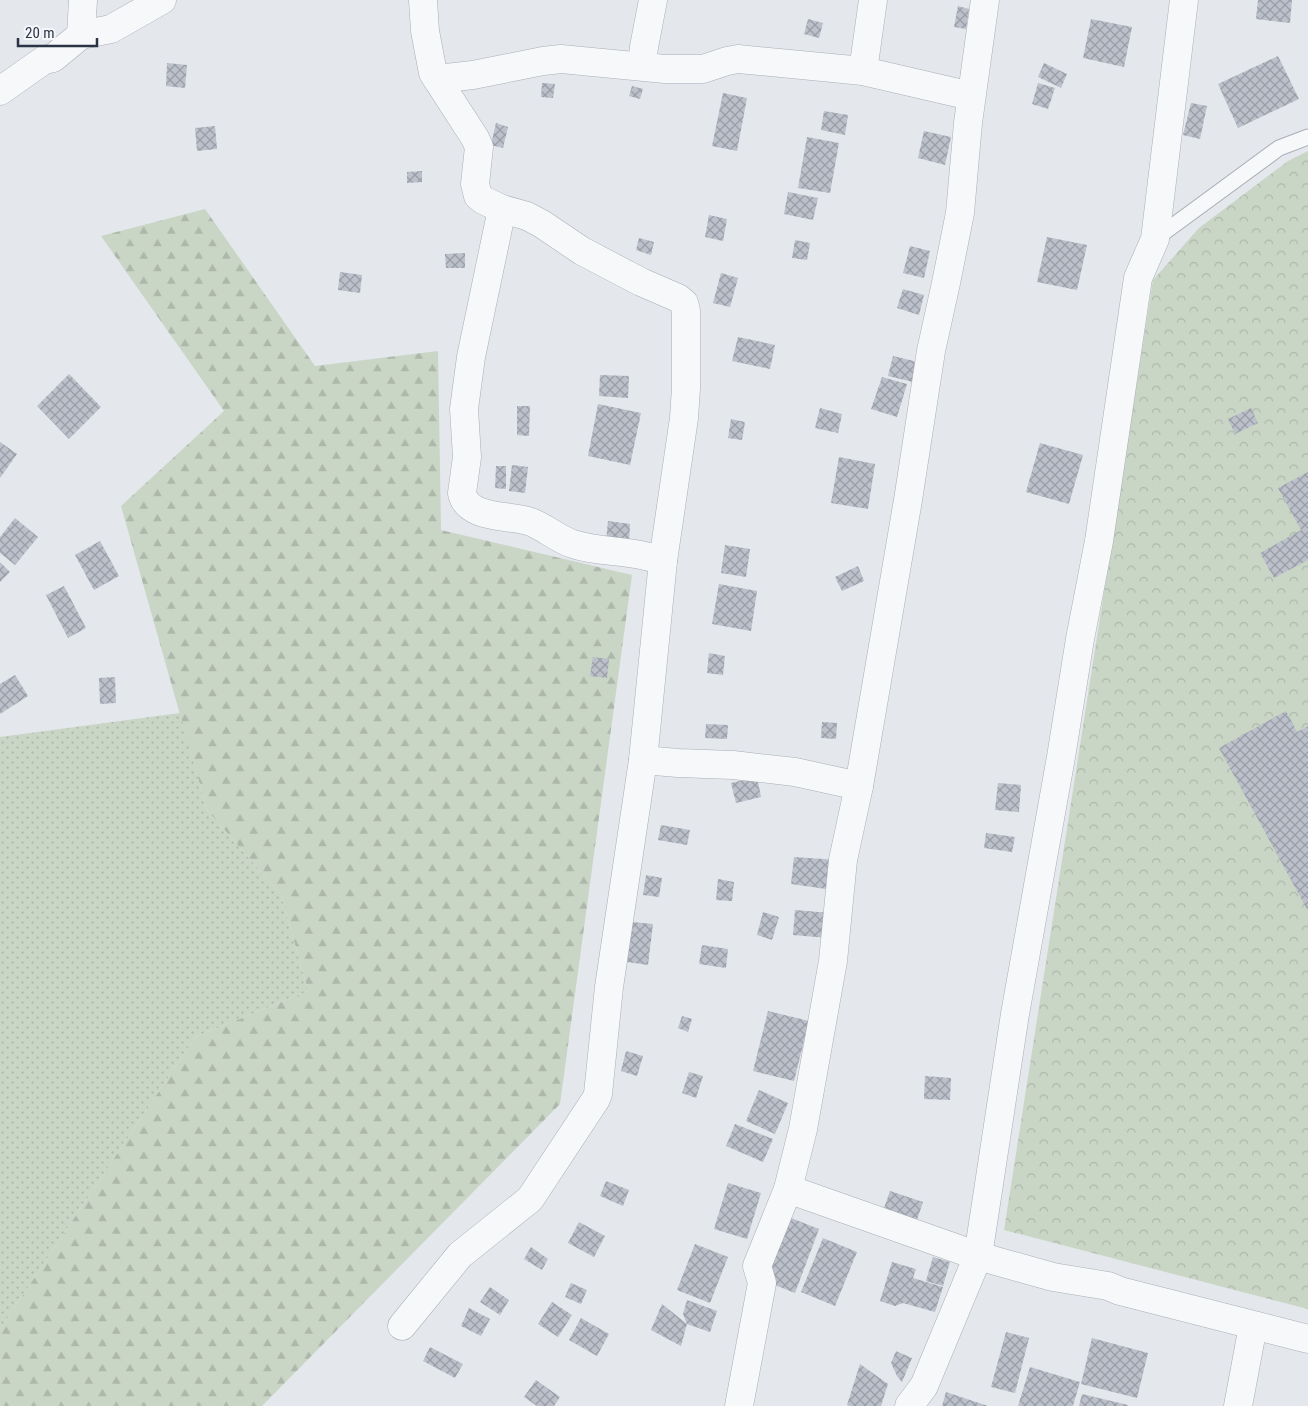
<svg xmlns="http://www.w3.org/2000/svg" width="1308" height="1406" font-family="'Roboto Condensed',sans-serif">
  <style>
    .forest { fill: url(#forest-firs) }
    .park { fill: url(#park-crowns) }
    .garden { fill: url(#garden-dots) }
    .building { fill: url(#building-cross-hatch) }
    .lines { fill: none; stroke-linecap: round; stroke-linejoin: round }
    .lane-casing { stroke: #a9aeb7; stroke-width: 17 }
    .street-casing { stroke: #a9aeb7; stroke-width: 29 }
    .lane { stroke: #f7f8fa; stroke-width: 15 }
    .street { stroke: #f7f8fa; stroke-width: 28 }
  </style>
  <defs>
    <pattern id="forest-firs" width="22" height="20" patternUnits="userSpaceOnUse" patternTransform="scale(1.25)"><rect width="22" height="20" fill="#c9d6c5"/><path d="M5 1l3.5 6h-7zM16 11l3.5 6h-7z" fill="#adb8ab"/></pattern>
    <pattern id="park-crowns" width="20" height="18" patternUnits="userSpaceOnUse" patternTransform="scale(1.25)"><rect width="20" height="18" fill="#c9d6c5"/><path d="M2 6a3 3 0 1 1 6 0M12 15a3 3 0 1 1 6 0" fill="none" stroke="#adb8ab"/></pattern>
    <pattern id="garden-dots" width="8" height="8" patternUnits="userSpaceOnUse" patternTransform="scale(1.25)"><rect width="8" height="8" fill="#c9d6c5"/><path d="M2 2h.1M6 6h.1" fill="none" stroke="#adb8ab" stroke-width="1.8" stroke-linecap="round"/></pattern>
    <pattern id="building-cross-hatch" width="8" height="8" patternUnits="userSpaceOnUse" patternTransform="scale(1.25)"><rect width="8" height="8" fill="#bbc0ca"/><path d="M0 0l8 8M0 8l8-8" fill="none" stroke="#989da6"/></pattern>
  </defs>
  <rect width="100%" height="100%" fill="#e4e7ec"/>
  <polygon class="forest" points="205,209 315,366 438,351 441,530 632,575 560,1104 262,1406 0,1406 0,1326 2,1326 195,1037 308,991 281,895 207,810 121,506 224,411 101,236"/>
  <polygon class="park" points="1308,151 1308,1309 1004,1230 1153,280 1199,228 1288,161"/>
  <polygon class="garden" points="180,713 207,810 281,895 308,991 195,1037 2,1326 0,1326 0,737"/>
  <g class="building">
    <polygon points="1258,0 1292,0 1290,23 1256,19"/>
    <polygon points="958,6 969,9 966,29 954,27"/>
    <polygon points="808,19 823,23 819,38 804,34"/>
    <polygon points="1091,19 1132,27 1124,67 1083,58"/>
    <polygon points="1278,56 1299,99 1238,128 1218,84"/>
    <polygon points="167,63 187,65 185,88 166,86"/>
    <polygon points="1044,63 1067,74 1061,88 1038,77"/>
    <polygon points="542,83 555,84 553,98 541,97"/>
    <polygon points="1038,83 1055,88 1048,109 1032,104"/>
    <polygon points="632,86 643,89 640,99 629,96"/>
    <polygon points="723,93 747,98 737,151 712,146"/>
    <polygon points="1191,103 1207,106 1200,139 1183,135"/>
    <polygon points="824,111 848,115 845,135 821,130"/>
    <polygon points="496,123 508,127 503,148 491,145"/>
    <polygon points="215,126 217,149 197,151 195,128"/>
    <polygon points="924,131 951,137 945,165 918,158"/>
    <polygon points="807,137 839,143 830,193 798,188"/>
    <polygon points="422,171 422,182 407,183 407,172"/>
    <polygon points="788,192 818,198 813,220 784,214"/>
    <polygon points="709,215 727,219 723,241 705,237"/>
    <polygon points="1047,237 1087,245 1077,290 1037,282"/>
    <polygon points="639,238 654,242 651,255 636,250"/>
    <polygon points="795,240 810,243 807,260 792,258"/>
    <polygon points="910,246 930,251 924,278 903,273"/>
    <polygon points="465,253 465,268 446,268 445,254"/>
    <polygon points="340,272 362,275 360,293 338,290"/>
    <polygon points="721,273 738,278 730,307 713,303"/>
    <polygon points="903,289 924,295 919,315 897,308"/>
    <polygon points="738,337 775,345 770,369 732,361"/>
    <polygon points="893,356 918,362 913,382 888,376"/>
    <polygon points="69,374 101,407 69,439 37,406"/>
    <polygon points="600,375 629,376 628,398 599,396"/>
    <polygon points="882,377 907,384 897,417 871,409"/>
    <polygon points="598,404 641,413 630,465 588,456"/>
    <polygon points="517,406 530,406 529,436 517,435"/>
    <polygon points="820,408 842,414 838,433 815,428"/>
    <polygon points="1251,408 1258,423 1235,434 1228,419"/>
    <polygon points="731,419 745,422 742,440 728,438"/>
    <polygon points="0,442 17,454 0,478"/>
    <polygon points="1040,443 1083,455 1069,504 1026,492"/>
    <polygon points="839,457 875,464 868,509 831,503"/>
    <polygon points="512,465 528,467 525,493 509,491"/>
    <polygon points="496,466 506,466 506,489 495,488"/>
    <polygon points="1308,472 1308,560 1274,578 1260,553 1301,530 1278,488"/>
    <polygon points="15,518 38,537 15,565 0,553 0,537"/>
    <polygon points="608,521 630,524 629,543 606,541"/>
    <polygon points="100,541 119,576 94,590 75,555"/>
    <polygon points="725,545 750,549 746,577 721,573"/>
    <polygon points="0,562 10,572 0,582"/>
    <polygon points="858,566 864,581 842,591 835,577"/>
    <polygon points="719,584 757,591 751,631 712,624"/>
    <polygon points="64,586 86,628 68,638 46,595"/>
    <polygon points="709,653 725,656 723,675 707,673"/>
    <polygon points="593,657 609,659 607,678 590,676"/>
    <polygon points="15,675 28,696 0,714 0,684"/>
    <polygon points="115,677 116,703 100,704 99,678"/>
    <polygon points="1286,711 1297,732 1308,726 1308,911 1219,748"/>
    <polygon points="822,722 837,723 836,739 821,738"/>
    <polygon points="706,724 728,725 727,739 705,738"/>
    <polygon points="757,777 761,797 736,803 731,783"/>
    <polygon points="998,783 1021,785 1019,812 995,810"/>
    <polygon points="661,825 690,830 687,845 658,840"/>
    <polygon points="986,833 1015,837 1012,852 984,848"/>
    <polygon points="794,857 838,860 833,890 791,884"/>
    <polygon points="646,875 662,878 659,897 643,895"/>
    <polygon points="718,879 734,882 732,901 716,900"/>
    <polygon points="795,910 830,913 828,938 793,935"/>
    <polygon points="763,912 779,917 772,940 757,935"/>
    <polygon points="632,922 653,924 648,965 627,962"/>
    <polygon points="702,945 728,949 726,968 699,964"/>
    <polygon points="768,1011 809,1021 794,1081 753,1071"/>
    <polygon points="682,1016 692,1019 688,1032 678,1028"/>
    <polygon points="626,1051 643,1056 637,1076 621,1071"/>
    <polygon points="689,1072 703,1076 696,1098 682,1093"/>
    <polygon points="925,1076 951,1078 950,1100 924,1099"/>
    <polygon points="759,1090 788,1103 775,1134 746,1121"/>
    <polygon points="735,1124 773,1139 763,1162 726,1146"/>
    <polygon points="606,1181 629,1190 623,1206 600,1196"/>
    <polygon points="728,1183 761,1193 747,1239 714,1229"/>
    <polygon points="890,1191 923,1202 916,1223 883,1211"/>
    <polygon points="781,1214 819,1229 795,1293 767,1282"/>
    <polygon points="579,1222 605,1236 594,1257 568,1243"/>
    <polygon points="823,1238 857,1252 835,1306 801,1292"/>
    <polygon points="695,1244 728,1257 710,1303 677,1290"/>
    <polygon points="531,1247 548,1259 542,1270 524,1259"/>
    <polygon points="933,1257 950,1262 943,1286 926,1281"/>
    <polygon points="892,1262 916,1269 913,1278 943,1287 935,1312 903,1303 895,1306 880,1301"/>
    <polygon points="571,1283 587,1290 581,1304 565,1297"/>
    <polygon points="490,1287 509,1300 500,1315 480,1302"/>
    <polygon points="687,1300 717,1311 710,1332 687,1324 683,1314"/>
    <polygon points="552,1302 572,1315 558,1337 538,1324"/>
    <polygon points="662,1304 687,1324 681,1346 651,1330"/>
    <polygon points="469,1308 490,1319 481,1336 461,1326"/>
    <polygon points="581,1318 609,1334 597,1356 569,1340"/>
    <polygon points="1006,1332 1029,1338 1015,1393 991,1387"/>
    <polygon points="1092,1338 1148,1353 1137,1398 1081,1384"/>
    <polygon points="430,1347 463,1364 455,1378 423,1361"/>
    <polygon points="896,1351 912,1358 902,1382 897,1376 891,1363"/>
    <polygon points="860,1364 888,1384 881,1406 849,1406 847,1405"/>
    <polygon points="1030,1367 1080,1382 1073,1406 1018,1406"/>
    <polygon points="536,1380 560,1397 554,1406 537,1406 524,1397"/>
    <polygon points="946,1392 988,1406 942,1406"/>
    <polygon points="1082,1394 1128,1405 1128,1406 1079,1406"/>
  </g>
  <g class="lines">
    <g class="lane-casing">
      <polyline id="lane" points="1155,239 1279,148 1308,137"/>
    </g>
    <g class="street-casing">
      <g id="street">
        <polyline points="81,35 83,0"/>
        <polyline points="642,66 644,47 653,0"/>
        <polyline points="863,71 873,0"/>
        <polyline points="437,79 473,75 543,61 561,59 665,69 703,69 727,61 738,59 863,71 971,96"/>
        <polyline points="0,91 44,60 53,58 81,35 111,29 162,0"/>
        <path d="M 502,209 L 471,357 L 464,409 L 467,457 L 462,493 C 467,519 509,515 528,521 C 544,526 557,539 573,544 C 596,552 621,550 645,556 C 651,557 657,559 663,561"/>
        <polyline points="643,760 678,763 733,765 795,772 859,786"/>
        <polyline points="788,1189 978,1256 1053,1277 1108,1286 1120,1291 1308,1339"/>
        <polyline points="402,1326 460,1255 530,1199 596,1099 598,1094 609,987 643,760 663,561 684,418 686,388 686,311 684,303 678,298 641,282 582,251 542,224 527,216 502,209 483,200 478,196 475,184 479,147 475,138 433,73 425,31 423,0"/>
        <polyline points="739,1406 762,1283 757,1266 788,1189 803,1129 833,961 843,860 859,786 908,500 931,351 946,283 960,213 968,123 985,0"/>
        <polyline points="909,1406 924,1386 978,1256 1015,1014 1061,757 1080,639 1099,541 1138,278 1155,239 1184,0"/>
        <polyline points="1238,1406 1253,1326"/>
      </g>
    </g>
    <use href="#lane" class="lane"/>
    <use href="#street" class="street"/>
  </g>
  <path d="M18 38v8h79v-8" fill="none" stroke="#2b3445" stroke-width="2.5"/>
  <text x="25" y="38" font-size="15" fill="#2b3445" stroke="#f4f6f9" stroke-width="4" paint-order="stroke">20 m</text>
</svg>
